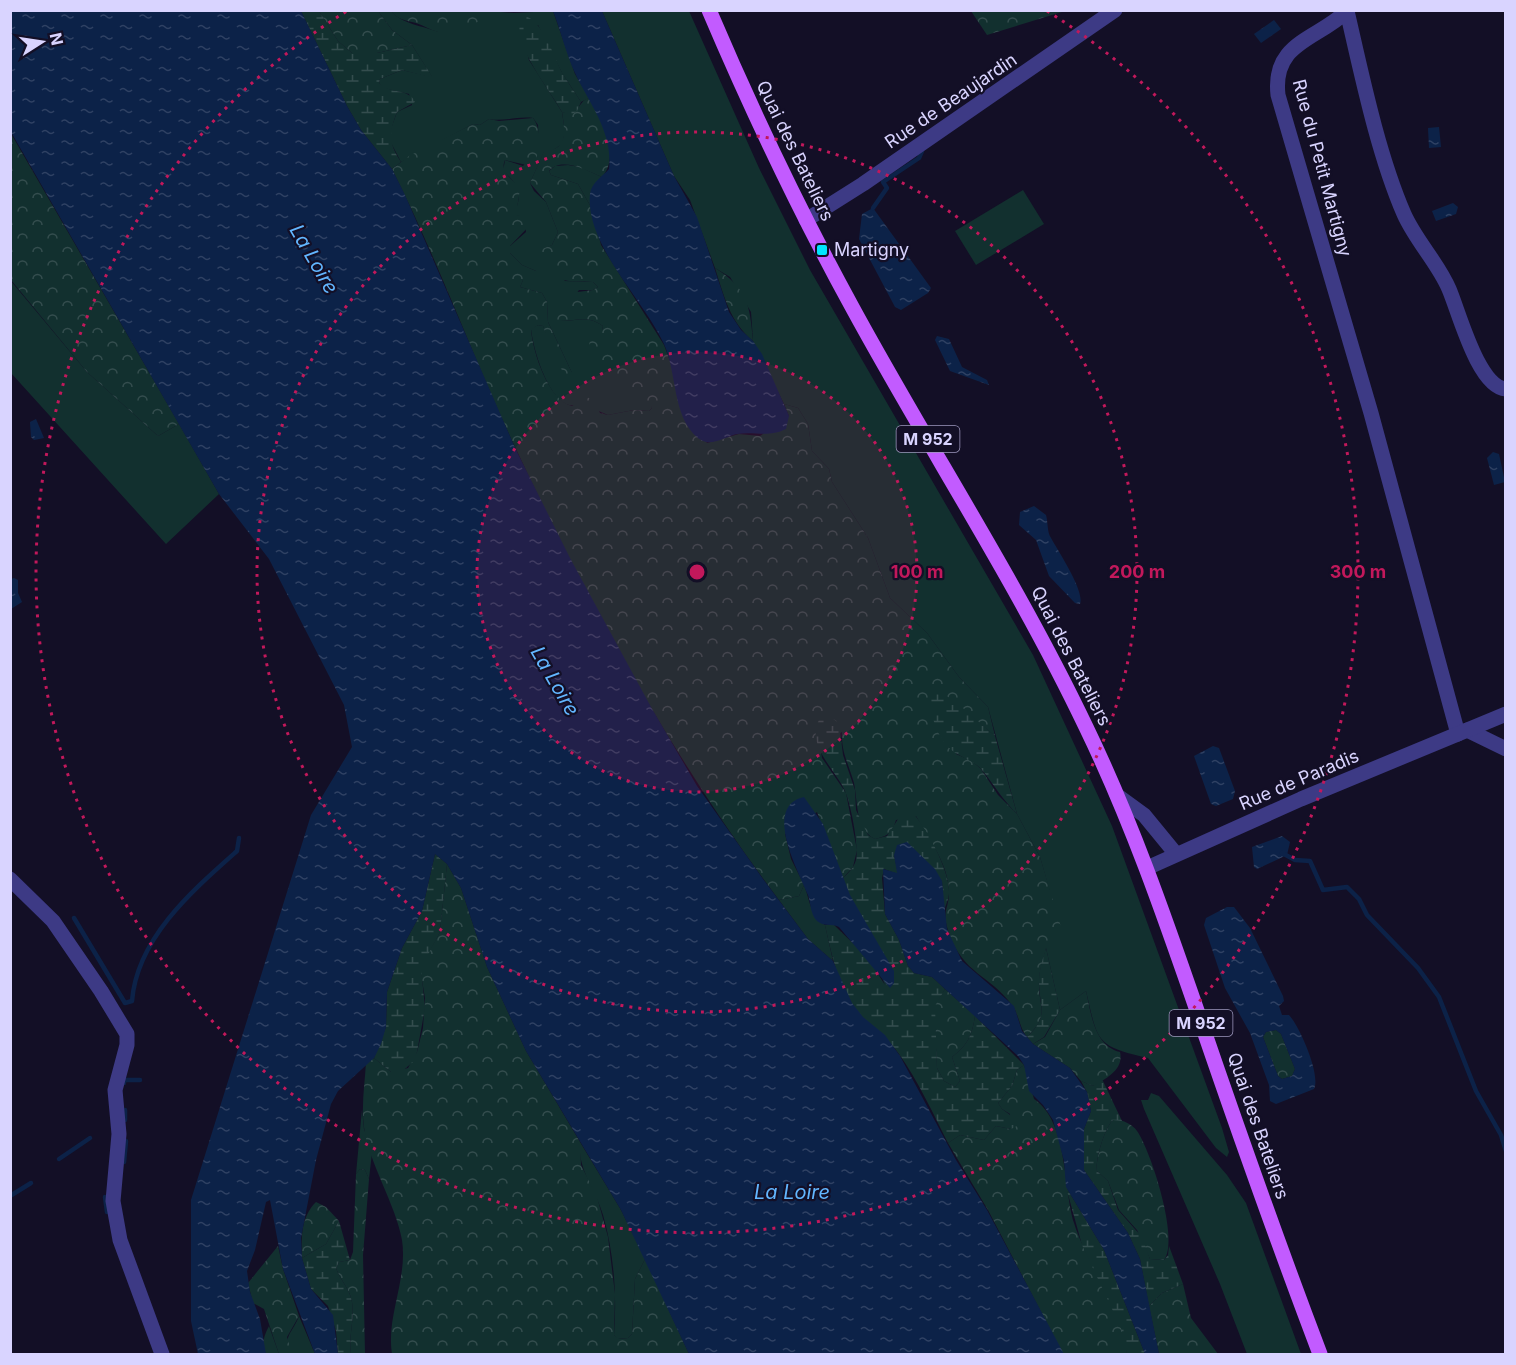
<svg xmlns="http://www.w3.org/2000/svg" width="1516" height="1365" font-family="Inter,sans-serif">
  <style>
    .grass { fill: #12302f }
    .forest { fill: url(#forest-crowns) }
    .wetland { fill: url(#wetland-marsh) }
    .water { fill: url(#water-ripples); fill-rule: evenodd }
    .lines { fill: none; stroke-linecap: round; stroke-linejoin: round }
    .stream { stroke: #0c2248; stroke-width: 4.5 }
    .minor { stroke: #3d3a85; stroke-width: 15 }
    .major { stroke: #c25bff; stroke-width: 15 }
    .ring { fill: none; stroke: #c2185b; stroke-width: 3; stroke-dasharray: 3 6 }
    .poi-dot { fill: #00e5ff; stroke: #130f26; stroke-width: 2 }
    .labels { text-anchor: middle; stroke-width: 4.5; stroke-linejoin: round; paint-order: stroke }
    .shield { fill: #130f26; stroke: #9e99be; stroke-width: 1.5 }
    .shield-label { font-size: 16px; font-weight: bold; fill: #d9d4ff }
    .street-label { font-size: 18px; fill: #d9d4ff; stroke: #130f26 }
    .poi-label { font-size: 18px; fill: #d9d4ff; stroke: #130f26; text-anchor: start }
    .water-label { font-size: 20px; font-style: italic; fill: #62b6ff; stroke: #130f26 }
    .centre { fill: #c2185b; stroke: #130f26; stroke-width: 3 }
    .ring-label { font-size: 18px; text-anchor: middle; font-weight: bold; fill: #c2185b; stroke: #130f26; stroke-width: 4.5; stroke-linejoin: round; paint-order: stroke }
  </style>
  <defs>
    <pattern id="forest-crowns" width="20" height="18" patternUnits="userSpaceOnUse" patternTransform="scale(1.5)"><rect width="20" height="18" fill="#12302f"/><path d="M2 6a3 3 0 1 1 6 0M12 15a3 3 0 1 1 6 0" fill="none" stroke="#344d4e"/></pattern>
    <pattern id="wetland-marsh" width="20" height="14" patternUnits="userSpaceOnUse" patternTransform="scale(1.5)"><rect width="20" height="14" fill="#12302f"/><path d="M1 5h8M5 5V1M11 12h8M15 12V8" fill="none" stroke="#344d4e"/></pattern>
    <pattern id="water-ripples" width="26" height="14" patternUnits="userSpaceOnUse" patternTransform="scale(1.5)"><rect width="26" height="14" fill="#0c2248"/><path d="M2 4q2-2 4 0t4 0M15 11q2-2 4 0t4 0" fill="none" stroke="#2f4163"/></pattern>
  </defs>
  <rect width="100%" height="100%" fill="#130f26"/>
  <g class="grass">
    <path d="M 378,11 L 391,11 C 402,24 423,26 439,32 L 489,11 L 514,13 L 553,11 L 575,74 L 589,98 L 581,102 L 562,73 L 538,25 L 520,24 L 529,60 L 562,112 L 565,132 L 562,144 L 552,151 L 544,152 L 530,183 L 534,191 L 546,202 L 558,232 L 552,245 L 542,250 L 565,281 L 593,282 L 598,287 L 593,290 L 579,290 L 557,321 C 575,322 586,314 603,326 L 602,330 L 649,399 L 652,408 L 649,411 L 634,410 L 608,415 L 596,410 L 592,399 C 585,402 573,408 566,404 C 547,395 533,349 531,329 L 538,325 L 543,326 L 547,335 L 572,373 L 548,322 L 547,302 L 542,293 L 520,287 L 523,280 L 537,280 L 536,271 L 522,265 L 510,253 L 510,246 L 526,232 L 524,217 L 516,215 L 515,211 C 523,194 517,183 503,171 L 505,160 L 523,166 L 539,147 L 538,125 L 533,118 C 518,116 504,122 489,119 L 480,125 L 473,124 L 401,162 L 388,137 L 397,112 L 412,105 L 409,94 L 383,88 L 379,83 L 380,79 L 402,70 L 432,77 L 412,45 L 392,30 Z"/>
    <path d="M 602,11 L 689,11 L 759,168 L 810,270 L 1033,655 L 1112,826 L 1222,1128 L 1229,1152 L 1227,1157 L 1216,1148 L 1148,1058 C 1095,1046 1098,1042 1086,991 L 1060,1010 L 1046,948 L 1050,892 L 1040,857 L 1017,814 L 988,707 L 959,677 L 927,633 L 890,598 L 868,538 L 832,482 L 829,469 L 812,451 L 808,424 L 798,408 L 784,404 L 753,341 L 751,312 L 730,277 L 715,268 L 690,200 L 674,176 Z"/>
    <path d="M 568,165 L 580,167 L 602,177 C 590,187 590,194 592,209 L 578,184 L 551,175 L 549,171 L 555,166 Z"/>
    <polygon points="1023,190 1044,224 976,265 955,231"/>
    <polygon points="10,280 87,372 158,436 179,424 219,494 166,544 11,373"/>
    <path d="M 804,885 C 810,900 810,916 825,925 L 833,961 L 808,939 L 779,900 L 799,896 Z"/>
    <polygon points="1151,1093 1159,1096 1227,1175 1246,1203 1301,1354 1247,1354 1220,1284 1144,1109 1141,1100 1148,1100"/>
    <polygon points="362,1109 364,1129 372,1153 369,1179 365,1170 360,1169 356,1174"/>
    <path d="M 580,1142 L 621,1210 L 645,1259 L 635,1279 L 632,1334 L 628,1338 L 618,1339 L 614,1335 C 617,1296 614,1253 603,1215 C 596,1190 577,1169 580,1142 Z"/>
    <path d="M 299,1316 L 315,1354 L 292,1354 C 280,1339 294,1331 299,1316 Z"/>
    <path d="M 269,1326 L 279,1354 L 266,1354 C 261,1343 264,1336 269,1326 Z"/>
  </g>
  <g class="forest">
    <polygon points="319,11 378,11 392,30 412,45 377,53 352,53 338,41"/>
    <path d="M 391,11 L 489,10 L 490,11 C 482,24 453,34 438,32 C 430,30 423,25 416,23 C 405,20 398,20 391,11 Z"/>
    <polygon points="971,11 1065,11 987,35"/>
    <path d="M 589,98 C 601,120 621,155 602,177 C 587,171 562,156 549,171 L 551,175 L 578,184 L 592,209 L 601,245 L 664,345 L 674,372 L 678,400 L 707,443 L 739,434 L 760,436 L 789,416 L 784,404 L 798,408 L 808,424 L 812,451 L 829,469 L 832,482 L 868,538 L 890,598 L 927,633 L 959,677 L 988,707 L 995,736 L 970,715 L 956,754 L 972,761 L 981,769 L 998,795 L 1017,814 L 1040,857 L 1061,927 L 1056,942 L 1046,948 C 1044,958 1039,970 1039,981 C 1038,1008 1051,1014 1027,1037 C 1019,1027 1019,1014 1012,1005 C 990,975 963,974 949,933 C 941,910 949,910 949,892 C 949,865 929,839 916,816 L 896,820 C 892,833 888,836 875,839 C 855,829 858,802 854,783 C 849,765 841,752 842,732 L 820,746 L 822,758 L 846,793 L 857,850 L 853,867 L 842,879 L 817,812 L 785,834 L 791,859 L 804,885 L 799,896 L 779,900 C 675,762 590,607 517,451 C 473,358 438,260 392,169 L 409,156 L 473,124 L 480,125 L 489,119 L 499,121 L 533,118 C 542,130 542,154 531,166 L 505,160 C 499,173 514,179 520,189 L 516,215 L 531,216 L 533,222 L 510,246 L 510,253 L 522,265 L 536,271 L 540,275 L 537,280 L 523,280 L 520,287 L 542,293 L 547,302 L 548,322 L 572,373 L 569,376 C 552,364 550,344 543,326 L 538,325 L 531,330 C 533,352 548,400 572,406 L 585,397 L 593,399 L 600,413 L 608,415 L 634,410 L 649,411 L 652,408 C 642,383 572,372 593,333 L 602,330 L 603,326 C 586,314 575,322 556,321 C 553,312 555,301 562,294 L 593,290 L 598,287 L 593,282 C 566,281 558,284 540,261 L 542,249 L 552,245 L 558,232 L 546,202 L 530,183 L 544,151 C 568,151 565,130 562,112 L 571,114 C 580,110 580,100 589,98 Z"/>
    <polygon points="10,132 179,424 158,436 87,372 11,280"/>
    <path d="M 715,268 C 747,288 750,304 753,341 C 730,322 724,296 715,268 Z"/>
    <path d="M 447,864 L 461,888 L 487,967 L 526,1051 L 580,1142 L 581,1165 L 597,1197 L 608,1237 L 615,1294 L 614,1335 L 619,1339 L 628,1338 L 632,1334 L 635,1279 L 645,1259 L 689,1354 L 392,1354 C 386,1316 408,1279 402,1240 C 396,1205 368,1161 364,1127 C 361,1105 365,1083 366,1062 L 374,1058 L 391,1072 L 408,1068 L 417,1052 L 423,1028 L 425,998 L 420,968 L 440,932 Z"/>
    <path d="M 945,989 L 975,1016 C 972,1035 968,1045 952,1057 L 960,1081 L 955,1087 L 944,1081 L 937,1068 L 934,1006 Z"/>
    <path d="M 1086,991 C 1091,1013 1094,1046 1120,1052 C 1124,1069 1107,1078 1093,1086 L 1081,1081 L 1070,1068 L 1033,1044 L 1045,1037 L 1060,1010 Z"/>
    <polygon points="1276,1030 1281,1034 1295,1069 1292,1076 1282,1079 1278,1076 1263,1037 1266,1032"/>
    <path d="M 1024,1065 L 1034,1099 C 1068,1122 1063,1186 1074,1223 C 1086,1263 1126,1315 1127,1354 L 1063,1354 L 988,1210 L 948,1143 L 960,1135 L 984,1140 L 996,1126 L 1011,1129 L 1010,1114 L 1002,1109 L 998,1103 L 1012,1086 L 1017,1070 Z"/>
    <path d="M 1113,1120 C 1121,1119 1132,1124 1137,1131 C 1151,1151 1180,1241 1164,1260 L 1150,1259 L 1137,1230 L 1119,1210 L 1108,1181 L 1097,1171 C 1095,1160 1105,1127 1113,1120 Z"/>
    <path d="M 360,1169 L 365,1170 L 369,1179 L 363,1255 L 365,1354 L 351,1354 C 348,1337 355,1320 352,1302 C 350,1289 340,1280 336,1268 L 339,1262 L 350,1260 L 353,1252 L 356,1174 Z"/>
    <path d="M 316,1202 L 326,1207 L 339,1221 L 326,1244 L 302,1258 C 301,1237 301,1217 316,1202 Z"/>
    <polygon points="278,1246 283,1269 299,1316 287,1337 292,1354 279,1354 264,1309 253,1303 248,1283"/>
    <polygon points="1183,1284 1191,1318 1218,1354 1159,1354 1149,1306 1162,1293"/>
  </g>
  <g class="wetland">
    <path d="M 301,11 L 319,11 L 338,41 L 352,53 L 377,53 L 412,45 L 433,78 L 402,70 L 380,79 L 379,83 C 389,94 409,88 415,102 L 397,112 C 389,133 388,142 401,162 L 392,169 L 361,130 L 347,106 Z"/>
    <path d="M 524,16 C 543,19 554,59 563,74 C 568,83 575,92 581,102 L 577,111 L 571,115 L 562,112 C 551,91 505,36 524,16 Z"/>
    <path d="M 936,694 L 945,695 L 956,702 L 995,736 L 1017,814 C 1003,800 994,785 982,770 C 975,762 967,760 959,755 C 938,744 933,720 928,699 Z"/>
    <path d="M 829,716 L 839,723 L 843,755 L 855,790 L 856,810 L 868,835 L 875,839 L 887,836 L 902,813 L 911,811 C 926,826 950,871 949,893 C 949,899 945,906 944,912 L 942,881 L 894,855 L 898,874 L 884,869 L 882,878 L 885,914 L 899,940 L 908,966 L 914,973 L 932,977 L 945,989 L 935,1006 L 937,1068 L 944,1081 L 955,1087 L 960,1081 L 952,1057 C 968,1045 972,1035 975,1016 L 1024,1065 L 1017,1070 L 1012,1086 L 998,1103 L 1002,1109 L 1017,1120 L 1017,1126 L 1011,1129 L 996,1126 L 984,1140 L 960,1135 L 948,1143 C 933,1113 918,1081 899,1054 C 889,1039 876,1031 863,1018 C 840,996 832,956 825,925 L 833,924 L 867,957 L 885,985 L 842,879 C 848,873 854,868 856,860 C 859,846 851,805 845,791 C 835,769 803,742 821,717 Z"/>
    <polygon points="435,854 447,864 440,932 421,968 425,1008 417,1052 413,1062 401,1072 391,1072 374,1058 386,1027 387,992 402,948 422,911"/>
    <path d="M 1046,948 L 1060,1010 L 1044,1037 L 1033,1044 L 1027,1037 C 1050,1015 1039,1008 1039,981 C 1039,969 1043,959 1046,948 Z"/>
    <path d="M 1102,1079 L 1122,1121 L 1113,1120 C 1105,1127 1095,1160 1097,1171 L 1108,1181 L 1118,1210 L 1142,1237 L 1150,1259 L 1164,1260 L 1168,1255 L 1169,1246 L 1183,1284 L 1162,1293 L 1149,1306 L 1140,1259 L 1128,1233 L 1084,1170 L 1084,1129 L 1091,1111 L 1087,1092 L 1081,1081 L 1093,1086 Z"/>
    <polygon points="1066,1187 1104,1250 1145,1354 1127,1354 1121,1328 1082,1245"/>
    <path d="M 339,1221 L 350,1260 L 339,1262 L 336,1268 C 340,1280 350,1289 352,1302 C 355,1320 348,1337 351,1354 L 338,1354 L 336,1331 L 328,1306 L 311,1289 L 302,1258 L 326,1244 Z"/>
  </g>
  <g class="water">
    <polygon points="11,10 301,11 347,106 361,130 392,169 405,195 516,450 570,558 651,707 697,786 763,879 808,939 833,961 852,1003 863,1017 885,1035 900,1056 956,1160 987,1210 1064,1354 689,1354 621,1210 526,1051 487,967 461,888 447,864 435,854 422,911 402,948 387,992 386,1027 381,1044 374,1058 338,1091 331,1104 316,1160 301,1238 302,1258 311,1289 333,1315 338,1354 315,1354 283,1269 270,1200 266,1202 255,1250 247,1271 250,1292 260,1319 266,1354 198,1354 191,1321 191,1200 311,815 352,747 344,705 269,559 219,494 11,132"/>
    <path d="M 553,11 L 602,11 L 674,176 L 697,217 L 729,312 L 741,330 L 753,341 L 762,354 L 789,416 L 786,429 C 768,438 755,431 737,434 C 728,436 715,444 706,442 C 705,442 699,439 698,438 C 672,417 677,372 664,344 C 644,300 585,245 590,194 C 591,183 603,176 609,169 C 613,132 590,105 575,73 C 566,54 561,31 553,11 Z"/>
    <polygon points="1274,20 1281,29 1261,43 1254,34"/>
    <polygon points="1439,127 1441,147 1429,148 1428,128"/>
    <polygon points="1453,203 1458,207 1456,214 1436,221 1432,211"/>
    <polygon points="873,208 931,288 928,293 901,310 895,307 859,239 862,214"/>
    <polygon points="937,336 949,339 962,367 987,380 989,385 950,371 935,340"/>
    <polygon points="36,419 44,438 34,440 31,437 30,422"/>
    <polygon points="1493,452 1499,454 1505,482 1494,485 1487,458"/>
    <path d="M 1034,506 L 1046,515 C 1048,522 1047,533 1051,538 C 1058,551 1085,591 1080,604 L 1075,603 L 1049,576 L 1036,540 L 1019,525 L 1020,512 Z"/>
    <polygon points="14,578 18,580 18,593 22,602 11,609 11,579"/>
    <polygon points="1213,746 1219,748 1235,791 1233,799 1216,806 1211,804 1194,756"/>
    <path d="M 804,797 L 823,824 L 850,895 L 894,971 L 894,983 L 890,988 L 839,927 C 831,923 824,927 817,921 C 810,914 811,903 808,895 C 799,872 762,806 804,797 Z"/>
    <polygon points="1282,836 1290,842 1287,855 1257,869 1254,867 1252,847"/>
    <polygon points="907,842 935,869 942,881 947,929 962,961 1014,1006 1022,1031 1033,1044 1070,1068 1087,1092 1091,1111 1084,1129 1084,1170 1128,1233 1140,1259 1159,1354 1145,1354 1104,1250 1066,1187 1064,1161 1053,1120 1043,1105 1029,1091 1024,1065 1018,1056 932,977 914,973 908,966 899,940 885,914 883,869 897,873 894,855 897,845"/>
    <path d="M 1227,907 L 1234,907 L 1250,928 L 1283,996 L 1284,1001 L 1279,1006 L 1282,1015 L 1289,1015 C 1300,1027 1321,1075 1314,1089 L 1276,1104 L 1270,1101 L 1269,1085 L 1250,1033 L 1225,988 L 1204,925 L 1206,918 ZM 1276,1030 L 1281,1034 L 1295,1069 L 1292,1076 L 1282,1079 L 1278,1076 L 1263,1037 L 1266,1032 Z"/>
  </g>
  <g class="lines">
    <g class="stream">
      <polyline points="873,208 887,188 883,182 919,158 922,151"/>
      <polyline points="1282,853 1295,860 1310,861 1323,890 1347,887 1359,899 1367,915 1418,968 1439,997 1476,1091 1501,1135 1506,1151"/>
      <path d="M 74,918 L 125,1003 L 132,1001 C 137,938 193,890 237,851 L 239,838"/>
      <polyline points="124,1083 124,1080 140,1080"/>
      <polyline points="125,1110 125,1120"/>
      <polyline points="59,1159 90,1138"/>
      <polyline points="124,1162 126,1141"/>
      <polyline points="10,1196 31,1183"/>
      <polyline points="105,1197 107,1212"/>
    </g>
    <g class="minor">
      <polyline points="806,220 863,184 1115,10"/>
      <polyline points="1467,730 1506,749"/>
      <path d="M 1458,734 L 1371,413 L 1278,95 C 1272,42 1317,40 1347,11 C 1362,76 1378,154 1404,214 C 1416,241 1438,263 1449,289 C 1459,312 1478,387 1506,389"/>
      <polyline points="1118,796 1144,815 1176,854"/>
      <polyline points="1147,868 1301,799 1506,714"/>
      <polyline points="10,879 53,921 101,991 127,1034 127,1045 115,1090 119,1134 113,1201 120,1240 162,1354"/>
    </g>
    <path class="major" d="M 709,10 C 752,111 799,210 851,305 C 928,447 1017,582 1086,727 C 1133,824 1167,924 1202,1025 C 1240,1136 1279,1246 1320,1354"/>
  </g>
  <circle cx="697" cy="572" r="220" fill="#c2185b" fill-opacity=".12"/>
  <g class="ring">
    <circle cx="697" cy="572" r="220"/>
    <circle cx="697" cy="572" r="440"/>
    <path d="M1047 11A661 661 0 1 1 347 11"/>
  </g>
  <rect class="poi-dot" x="816" y="244" width="12" height="12" rx="3"/>
  <g class="labels">
    <g class="shield">
      <rect x="896.5" y="426" width="63" height="26" rx="4.5"/>
      <rect x="1169.5" y="1010" width="63" height="26" rx="4.5"/>
    </g>
    <g class="shield-label">
      <text x="928" y="445">M 952</text>
      <text x="1201" y="1029">M 952</text>
    </g>
    <g class="street-label">
      <text transform="translate(951 101) rotate(-34)" y="6">Rue de Beaujardin</text>
      <text transform="translate(795 151) rotate(64)" y="6">Quai des Bateliers</text>
      <text transform="translate(1322 168) rotate(75)" y="6">Rue du Petit Martigny</text>
      <text transform="translate(1071 656) rotate(63)" y="6">Quai des Bateliers</text>
      <text transform="translate(1299 780) rotate(-23)" y="6">Rue de Paradis</text>
      <text transform="translate(1258 1126) rotate(71)" y="6">Quai des Bateliers</text>
    </g>
    <g class="poi-label">
      <text x="834" y="256">Martigny</text>
    </g>
    <g class="water-label">
      <text transform="translate(314 259) rotate(60)" y="7">La Loire</text>
      <text transform="translate(555 681) rotate(60)" y="7">La Loire</text>
      <text x="792" y="1199">La Loire</text>
    </g>
  </g>
  <circle cx="697" cy="572" r="9" class="centre"/>
  <g class="ring-label">
    <text x="917" y="578">100 m</text>
    <text x="1137" y="578">200 m</text>
    <text x="1358" y="578">300 m</text>
  </g>
  <rect width="1516" height="1365" fill="none" stroke="#d9d4ff" stroke-width="24"/>
  <g transform="translate(42 42) rotate(78)" stroke="#130f26" stroke-width="4.5" paint-order="stroke">
  <path d="M0-4.5L10 22L0 15L-10 22Z" fill="#d9d4ff"/>
  <text y="-9" font-size="16" font-weight="bold" text-anchor="middle" fill="#d9d4ff">N</text>
  </g>
</svg>
